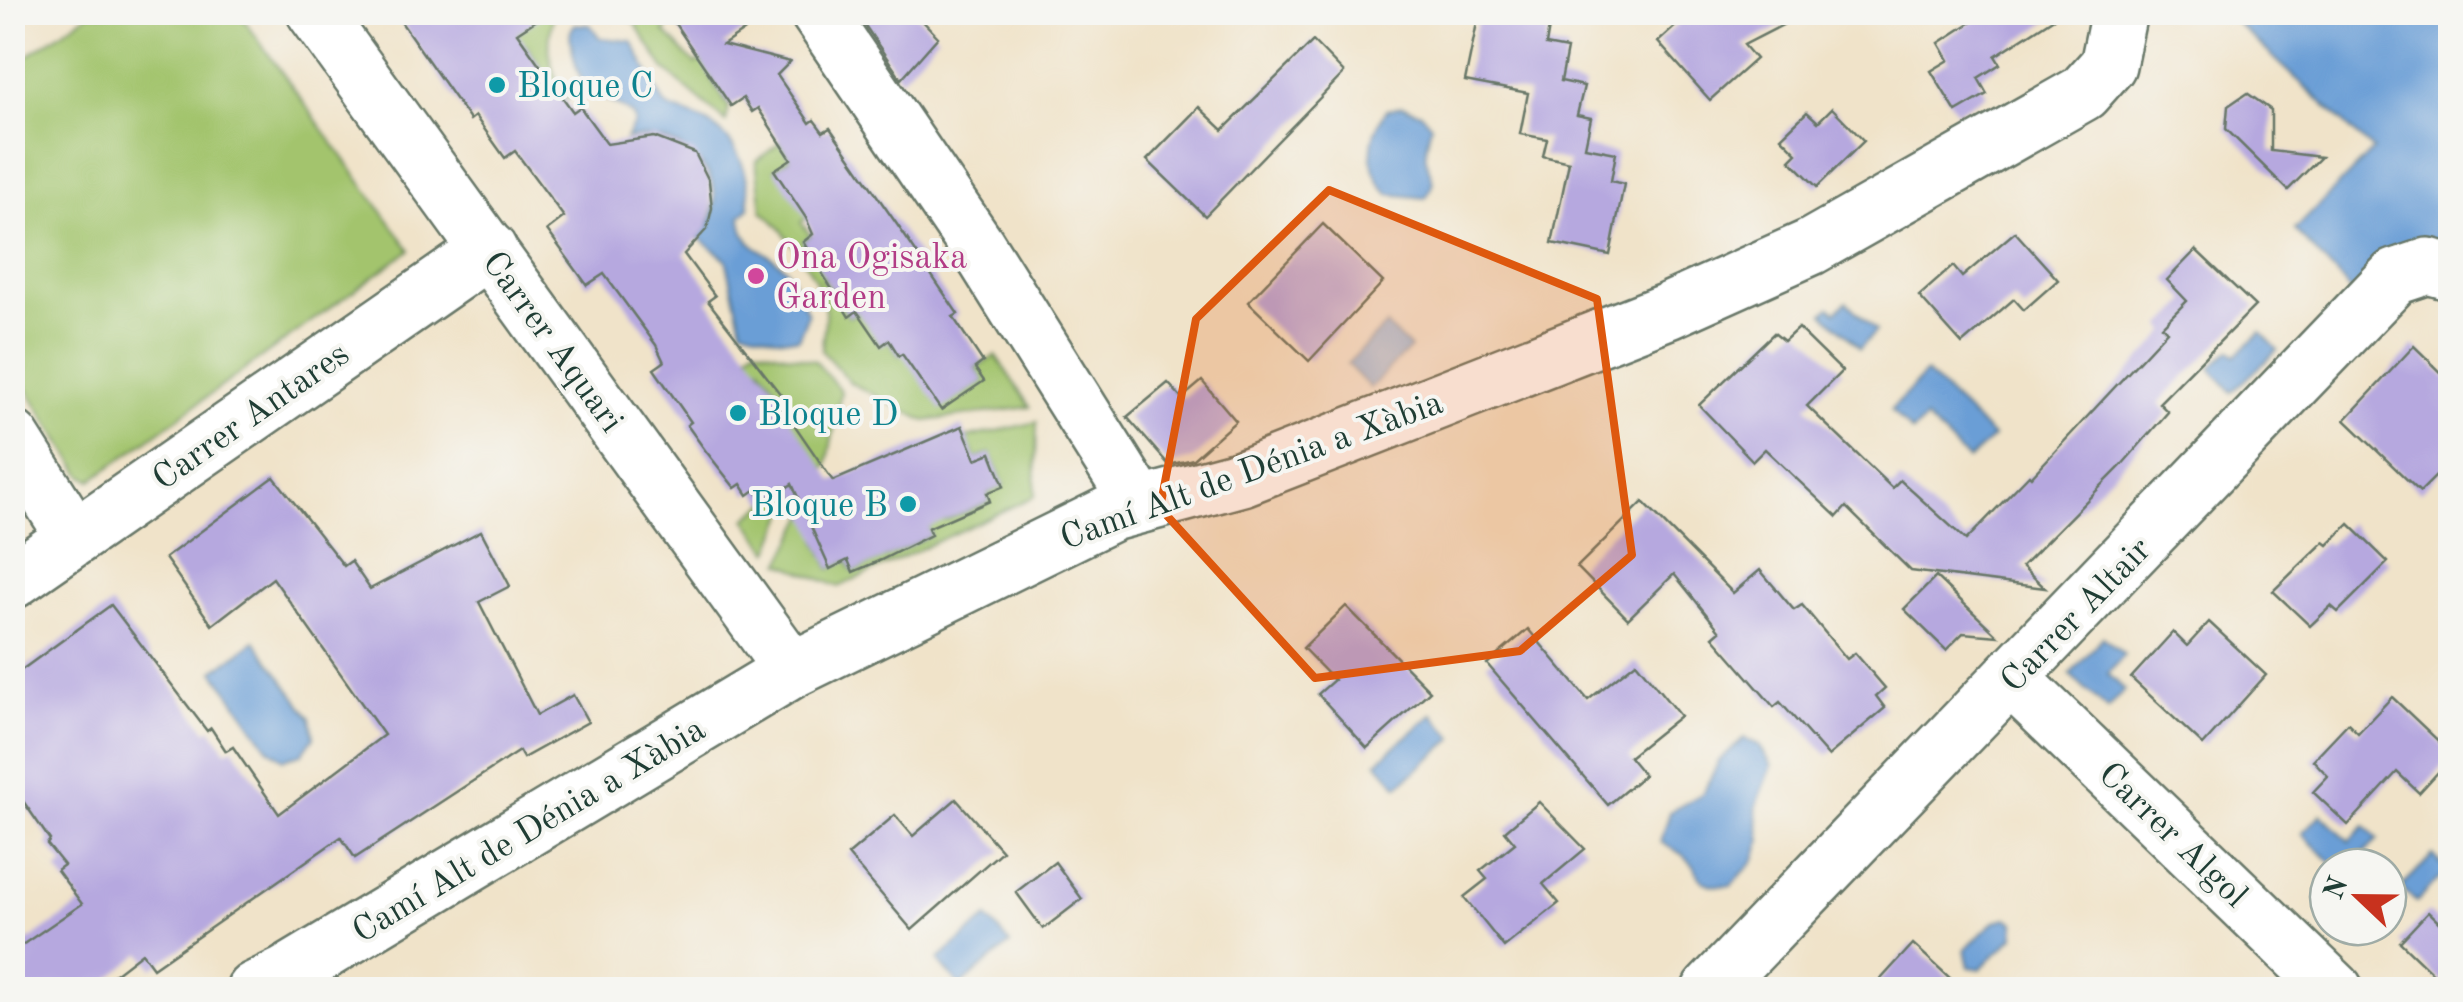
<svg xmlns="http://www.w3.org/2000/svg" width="2463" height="1002" font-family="'Old Standard TT',serif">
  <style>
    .green { fill: #a3c46d; stroke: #618050; stroke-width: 2.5 }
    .water { fill: #6a9ed6; stroke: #446e85; stroke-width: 2.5 }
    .building { fill: #b6a8df }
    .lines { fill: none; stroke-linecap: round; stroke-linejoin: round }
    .minor-casing { stroke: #687768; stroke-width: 60 }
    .minor { stroke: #fff; stroke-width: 55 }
    .marked { fill: #de580e; fill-opacity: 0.2; stroke: #de580e; stroke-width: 8; stroke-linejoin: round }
    .culture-dot { fill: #0f9aa8; stroke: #f6f6f2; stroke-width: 4 }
    .hotel-dot { fill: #d1479c; stroke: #f6f6f2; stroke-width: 4 }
    .labels { text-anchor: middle; stroke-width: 8; stroke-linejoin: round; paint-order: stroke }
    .culture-label { font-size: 35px; fill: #0d838f; stroke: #f6f6f2; text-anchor: start }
    .hotel-label { font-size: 35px; fill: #b23c85; stroke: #f6f6f2; text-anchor: start }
    .street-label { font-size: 35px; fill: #1f3d34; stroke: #f6f6f2 }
  </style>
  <rect width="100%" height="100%" fill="#f6f6f2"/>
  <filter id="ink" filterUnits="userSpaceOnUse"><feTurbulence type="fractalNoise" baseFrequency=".01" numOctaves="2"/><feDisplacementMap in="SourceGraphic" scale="20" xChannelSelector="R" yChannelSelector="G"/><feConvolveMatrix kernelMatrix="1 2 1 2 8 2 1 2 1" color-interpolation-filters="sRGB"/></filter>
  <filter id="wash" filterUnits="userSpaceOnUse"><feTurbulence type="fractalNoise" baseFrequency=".0048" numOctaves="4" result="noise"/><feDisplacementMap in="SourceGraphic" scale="40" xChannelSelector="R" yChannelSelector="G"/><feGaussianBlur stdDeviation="2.25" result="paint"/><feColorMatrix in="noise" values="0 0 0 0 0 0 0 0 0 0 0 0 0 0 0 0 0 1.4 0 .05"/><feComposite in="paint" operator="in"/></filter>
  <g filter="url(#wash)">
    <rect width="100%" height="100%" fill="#f0e3c9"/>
    <g class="green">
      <polygon points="90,13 239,13 410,250 92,480 83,476 13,368 13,66"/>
      <path d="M 509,13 L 550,13 L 553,17 C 546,46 547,75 570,97 L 548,113 L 532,75 L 542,68 L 526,45 L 521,48 Z"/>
      <polygon points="613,13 643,13 647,18 661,13 670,26 664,31 695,64 712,54 723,71 711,79 729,107 726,122 665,70 634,22"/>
      <path d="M 781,142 L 791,159 L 775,170 L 818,210 L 801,222 L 811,236 L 803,242 L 820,266 L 833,271 L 823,279 L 849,317 L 863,307 L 880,345 L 889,340 L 899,356 L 913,346 L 965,393 L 983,381 L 975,368 L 996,356 L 1030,407 L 925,421 L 851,383 L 822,351 C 822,337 826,324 825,311 C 824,283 784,228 762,211 L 756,161 Z"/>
      <polygon points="755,347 815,361 841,391 827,466 787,509 770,552 746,519 792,483 775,407 785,400 760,366 750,372 747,355"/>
      <polygon points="1037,422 1035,496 839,587 781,563 812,502 831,534 817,540 830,569 847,560 853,572 931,536 925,522 947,520 989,502 987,493 1004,485 991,453 976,459 966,438"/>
    </g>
    <g class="water">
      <polygon points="2226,13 2435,13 2450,29 2450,250 2355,295 2295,230 2373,150"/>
      <path d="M 575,24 L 590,25 L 600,38 L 632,41 L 665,105 C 675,112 685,112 695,117 C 735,133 750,168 749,208 L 741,216 C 742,250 767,248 786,269 C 796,281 801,300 808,314 L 798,339 L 777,338 L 742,328 L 726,259 L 699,238 C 744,186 685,126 626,139 L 635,122 L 633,115 C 593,87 581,100 572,47 C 570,36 568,34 575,24 Z"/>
      <path d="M 1402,106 L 1421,113 L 1431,125 C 1429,134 1424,150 1426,159 C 1430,178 1439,180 1425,198 L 1389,194 C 1364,169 1368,138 1386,110 Z"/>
      <polygon points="1846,302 1876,331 1860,348 1824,313 1830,307 1836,312"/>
      <polygon points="1386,325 1410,348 1370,388 1347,364"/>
      <polygon points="2261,332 2278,350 2232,392 2211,368 2230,350 2236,356"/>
      <polygon points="1926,373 1993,437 1968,460 1926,419 1912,432 1891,410"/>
      <polygon points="2103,637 2124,655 2108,674 2125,690 2108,709 2070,675"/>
      <polygon points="255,641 311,718 314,737 302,754 284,759 269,749 214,671"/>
      <polygon points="1433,714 1454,738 1398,786 1377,762"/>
      <path d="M 1744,738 L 1759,745 L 1772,766 L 1756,807 L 1761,841 L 1755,859 L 1731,886 C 1689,887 1705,871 1684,856 C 1677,850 1669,848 1661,842 L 1670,812 L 1703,793 L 1719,761 Z"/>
      <polygon points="2321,814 2349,841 2365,826 2378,839 2350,867 2336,867 2302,834"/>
      <polygon points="2433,855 2448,870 2416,902 2401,887"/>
      <polygon points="987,918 1010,944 960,986 938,960"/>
      <polygon points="2007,918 2014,922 2015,936 1980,969 1969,967 1965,950 1995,921"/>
    </g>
    <g id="blocks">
      <g class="building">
        <polygon points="394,12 549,12 517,33 573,112 580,107 607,144 654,137 695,153 709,181 712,208 707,229 684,254 715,296 708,301 785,400 780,404 833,481 962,426 976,459 991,453 1004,486 987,493 990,501 928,528 931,535 881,560 853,572 848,560 830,569 792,484 765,503 755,490 748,495 741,484 735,488 705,450 687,425 691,422 654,369 664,362 656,345 604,274 587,285 547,230 564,217 515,151 505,158 475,116 470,120"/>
        <polygon points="667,12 772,12 723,45 790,62 777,75 810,123 814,120 823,132 830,128 905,236 958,314 953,317 983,362 975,368 984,381 941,410 902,354 899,356 889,340 881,346 857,311 849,317 803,242 813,234 806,218 774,170 791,159 758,108 752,112 743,98 731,106"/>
        <polygon points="856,12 914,12 938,37 901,79"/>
        <polygon points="1691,12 1808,12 1744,45 1756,59 1710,100 1658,42"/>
        <polygon points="1987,12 2063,12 1995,56 2000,64 1978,78 1987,94 1956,112 1931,71 1949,60 1939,43"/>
        <polygon points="1479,13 1549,27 1546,45 1567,49 1561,81 1584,86 1577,115 1591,118 1585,147 1616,153 1611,181 1624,184 1610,255 1552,243 1569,162 1543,156 1547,139 1520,134 1528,93 1465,81"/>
        <polygon points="1313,41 1344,73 1205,216 1147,160 1199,107 1223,130"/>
        <polygon points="2247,93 2271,110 2271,151 2321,157 2288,190 2226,129 2228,106"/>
        <polygon points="1832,108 1864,141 1817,187 1790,160 1797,153 1781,137 1807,112 1818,122"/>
        <polygon points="1323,224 1383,282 1309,361 1248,302"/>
        <polygon points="2015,232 2058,280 2024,310 2014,299 1962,344 1919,296 1953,266 1962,277"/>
        <polygon points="2196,250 2255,306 2159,403 2168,412 2120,467 2022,566 2045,588 1911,571 1846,507 1837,517 1765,449 1753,461 1699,405 1774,333 1784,341 1798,328 1842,371 1807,406 1892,488 1900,480 1966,540 2029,475 2031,477 2167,331 2162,326 2187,301 2167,280"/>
        <polygon points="2414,346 2450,381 2450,462 2420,492 2345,420"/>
        <polygon points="1202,381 1236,421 1193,459 1169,465 1127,417 1168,383 1182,398"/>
        <polygon points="274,477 344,566 351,561 370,589 481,531 510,586 479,602 537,715 573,695 588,722 523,758 519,751 355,858 341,837 153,968 142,953 94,990 12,990 12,952 82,904 57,870 64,865 47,844 50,840 12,785 12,677 111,605 207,731 211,728 226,751 233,747 279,814 384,735 273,578 212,625 165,558"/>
        <polygon points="1643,502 1733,593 1760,570 1794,610 1802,605 1847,659 1855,653 1885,688 1876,696 1885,708 1828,756 1780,702 1774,707 1713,637 1720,631 1674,574 1628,619 1577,567"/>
        <polygon points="2349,524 2388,562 2338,612 2331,606 2310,626 2273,591 2324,542 2328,545"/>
        <polygon points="1936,577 1998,636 1963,633 1946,650 1904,609"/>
        <polygon points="1346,606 1430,691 1367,748 1318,694 1334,680 1303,648"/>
        <polygon points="2209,622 2266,675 2203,745 2131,678 2173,632 2187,646"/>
        <polygon points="1528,629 1588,700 1636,662 1680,716 1629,757 1644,775 1608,805 1487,664"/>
        <polygon points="2392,697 2450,752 2450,759 2419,793 2397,772 2348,825 2313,792 2328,776 2313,760 2348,723 2358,733"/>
        <polygon points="956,799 1002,851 912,930 848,855 895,815 913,836"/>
        <polygon points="1539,802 1585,849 1543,884 1559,903 1504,947 1464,897 1487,879 1480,871 1515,843 1505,831"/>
        <polygon points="1055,862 1082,899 1043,929 1016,892"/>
        <polygon points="2428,912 2450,933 2450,990 2400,942"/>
        <polygon points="1913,944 1963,990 1871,990"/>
      </g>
    </g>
  </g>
  <g filter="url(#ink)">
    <use href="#blocks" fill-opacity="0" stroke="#687768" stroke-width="2.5"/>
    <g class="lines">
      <g class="minor-casing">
        <g id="minor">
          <polyline points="315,12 792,670"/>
          <polyline points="818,12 978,247 1140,505"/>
          <polyline points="12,438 74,536"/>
          <polyline points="12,581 489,250"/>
          <polyline points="2012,679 2335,990"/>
          <polyline points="254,990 285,975 792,670 931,602 1112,513 1242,478 1668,311 1811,247 2083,93 2108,65 2119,12"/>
          <polyline points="1710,990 2395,277 2428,266 2450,272"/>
        </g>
      </g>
      <use href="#minor" class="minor"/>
    </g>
  </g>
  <path class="marked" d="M 1329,190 L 1597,299 L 1632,555 L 1520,651 L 1315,678 L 1160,508 L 1196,319 Z"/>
  <g class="culture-dot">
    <circle cx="497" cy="85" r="10"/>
    <circle cx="738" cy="413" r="10"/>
    <circle cx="908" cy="504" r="10"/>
  </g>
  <circle class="hotel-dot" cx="756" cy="276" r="10"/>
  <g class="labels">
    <g class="culture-label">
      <text x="517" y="97">Bloque C</text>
      <text x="758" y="425">Bloque D</text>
      <text x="888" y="516" text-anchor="end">Bloque B</text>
    </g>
    <g class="hotel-label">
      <text x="776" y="268">Ona Ogisaka<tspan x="776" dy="40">Garden</tspan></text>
    </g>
    <g class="street-label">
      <text transform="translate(554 341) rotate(54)" y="12">Carrer Aquari</text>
      <text transform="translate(250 415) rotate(-35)" y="12">Carrer Antares</text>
      <text transform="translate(1251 469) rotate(-20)" y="12">Camí Alt de Dénia a Xàbia</text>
      <text transform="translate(2075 614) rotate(-46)" y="12">Carrer Altair</text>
      <text transform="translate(528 829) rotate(-31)" y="12">Camí Alt de Dénia a Xàbia</text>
      <text transform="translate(2174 834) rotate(44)" y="12">Carrer Algol</text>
    </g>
  </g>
  <rect width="2463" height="1002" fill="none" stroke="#f6f6f2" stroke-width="50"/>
  <g transform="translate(2358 897) rotate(292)"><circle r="48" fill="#f6f6f2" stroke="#a0aca6" stroke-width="2.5"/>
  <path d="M0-8L18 38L0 25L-18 38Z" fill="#c8321e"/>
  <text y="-15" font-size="28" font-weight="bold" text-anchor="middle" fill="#1f3d34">N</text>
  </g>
</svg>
